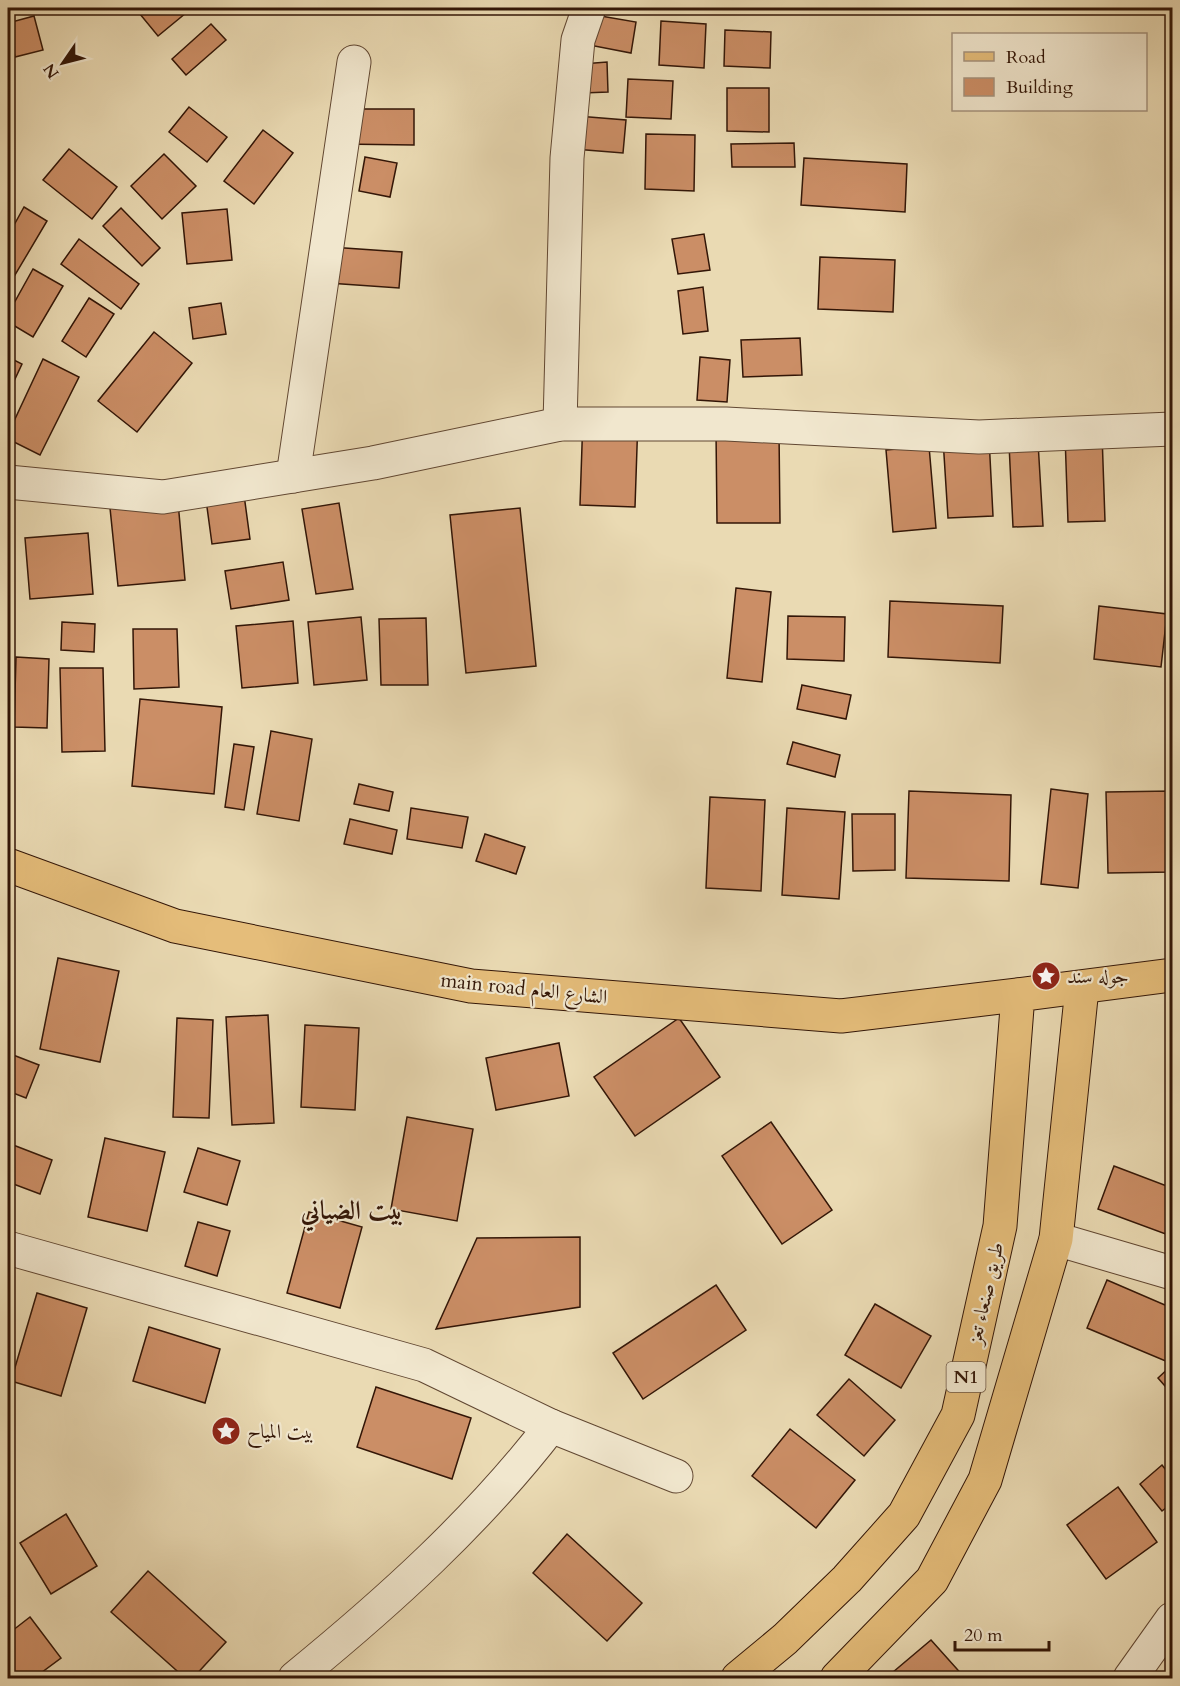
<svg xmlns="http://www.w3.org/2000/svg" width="1180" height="1686" font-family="Cardo,Amiri,serif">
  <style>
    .building { fill: #cb8e66; stroke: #331607; stroke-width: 1.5 }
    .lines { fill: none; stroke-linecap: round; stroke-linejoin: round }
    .street-casing { stroke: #614732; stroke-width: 35 }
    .primary-casing { stroke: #331607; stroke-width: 35 }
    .highway-casing { stroke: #331607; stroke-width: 35 }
    .street { stroke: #f1e7ce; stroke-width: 33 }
    .primary { stroke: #e5bd7a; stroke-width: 33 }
    .highway { stroke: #e5bd7a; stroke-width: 33 }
    .labels { text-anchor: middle; stroke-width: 4.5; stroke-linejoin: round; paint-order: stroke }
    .shield { fill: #f1e7ce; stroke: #6c5543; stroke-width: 1.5 }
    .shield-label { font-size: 18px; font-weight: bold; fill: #331607 }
    .poi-label { font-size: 20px; fill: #331607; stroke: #f1e7ce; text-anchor: start }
    .street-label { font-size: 20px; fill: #331607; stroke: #f1e7ce }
    .district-label { font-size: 26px; font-weight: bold; fill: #331607; stroke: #f1e7ce }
  </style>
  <rect width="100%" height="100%" fill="#eadab3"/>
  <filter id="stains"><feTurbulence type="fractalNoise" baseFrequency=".00333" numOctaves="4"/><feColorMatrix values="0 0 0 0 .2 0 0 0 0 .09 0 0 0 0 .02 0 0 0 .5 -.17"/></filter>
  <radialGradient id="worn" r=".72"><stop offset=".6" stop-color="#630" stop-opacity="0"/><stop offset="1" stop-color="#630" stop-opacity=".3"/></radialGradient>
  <g class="building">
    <polygon points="135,8 192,8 158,36"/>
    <polygon points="589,14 636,22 631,53 584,44"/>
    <polygon points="34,16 43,50 15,57 8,23"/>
    <polygon points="661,21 706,24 704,68 659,65"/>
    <polygon points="211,24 226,40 186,75 172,59"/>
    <polygon points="725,30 771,32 770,68 724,66"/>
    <polygon points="607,62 608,92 583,93 582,64"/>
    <polygon points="628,79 673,81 671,119 626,117"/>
    <polygon points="727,88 769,88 769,132 727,131"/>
    <polygon points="189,107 227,137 207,162 169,132"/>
    <polygon points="340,109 414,109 414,145 340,144"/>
    <polygon points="577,116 626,120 623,153 574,149"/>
    <polygon points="263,130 293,153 254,204 224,181"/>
    <polygon points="646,134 695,135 694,191 645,189"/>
    <polygon points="794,143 795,167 732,167 731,144"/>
    <polygon points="69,149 117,187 92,219 43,180"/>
    <polygon points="164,154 196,186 162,219 131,186"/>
    <polygon points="365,157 397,163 390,197 359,191"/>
    <polygon points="804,158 907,164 905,212 801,205"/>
    <polygon points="24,207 47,221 15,275 8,270 8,236"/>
    <polygon points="121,208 160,248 142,266 103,226"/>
    <polygon points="227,209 232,260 187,264 182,213"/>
    <polygon points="704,234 710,270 678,274 672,239"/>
    <polygon points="79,239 139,284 121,309 61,264"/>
    <polygon points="316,246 402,252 399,288 314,282"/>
    <polygon points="820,257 895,260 893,312 818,309"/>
    <polygon points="33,269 63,286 33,337 8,322 8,314"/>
    <polygon points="703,287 708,331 683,334 678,291"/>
    <polygon points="89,298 114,314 86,357 62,341"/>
    <polygon points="221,303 226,334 193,339 189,308"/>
    <polygon points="154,332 192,363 137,432 98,401"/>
    <polygon points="800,338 802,375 743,377 741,340"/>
    <polygon points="8,357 22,364 8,394"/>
    <polygon points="700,357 730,360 727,402 697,400"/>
    <polygon points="43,359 79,377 40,455 8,439 8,434"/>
    <polygon points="583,416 638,418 635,507 580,505"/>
    <polygon points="716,431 779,431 780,523 717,523"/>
    <polygon points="1102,434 1105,521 1068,522 1065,435"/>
    <polygon points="989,438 993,516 948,518 943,439"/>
    <polygon points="1038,442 1043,526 1013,527 1009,444"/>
    <polygon points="929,446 936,528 893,532 886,450"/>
    <polygon points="242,480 250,539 212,544 204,485"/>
    <polygon points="178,502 185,580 118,586 110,508"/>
    <polygon points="339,503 353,589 316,594 302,509"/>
    <polygon points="520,508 536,666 466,673 450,515"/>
    <polygon points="88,533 93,594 30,599 25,538"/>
    <polygon points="283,562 289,600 231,609 225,571"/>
    <polygon points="736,588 771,592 762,682 727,678"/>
    <polygon points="890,601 1003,606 1000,663 888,657"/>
    <polygon points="1099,606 1167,614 1161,667 1094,659"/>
    <polygon points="788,616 845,617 844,661 787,659"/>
    <polygon points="361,617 367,680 314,685 308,622"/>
    <polygon points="426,618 428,685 381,685 379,619"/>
    <polygon points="293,621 298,683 242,688 236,626"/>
    <polygon points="62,622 95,624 94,652 61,650"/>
    <polygon points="133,629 177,629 179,687 134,689"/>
    <polygon points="16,657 49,659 47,728 14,727"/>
    <polygon points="60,668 103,668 105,751 62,752"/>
    <polygon points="802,685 851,695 846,719 797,709"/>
    <polygon points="140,699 222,707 214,794 132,786"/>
    <polygon points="271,731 312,739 299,821 257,814"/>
    <polygon points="793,742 840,755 835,777 787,764"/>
    <polygon points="234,744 254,747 244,810 225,807"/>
    <polygon points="359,784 393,792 389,811 354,804"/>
    <polygon points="1051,789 1088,794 1078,888 1041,884"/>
    <polygon points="909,791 1011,795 1009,881 906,878"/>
    <polygon points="1172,791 1172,872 1108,873 1106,792"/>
    <polygon points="710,797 765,800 761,891 706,888"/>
    <polygon points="411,808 468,817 462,848 407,839"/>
    <polygon points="787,808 845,812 839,899 782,895"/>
    <polygon points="852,814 895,814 895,870 853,871"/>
    <polygon points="350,819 397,830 392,854 344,844"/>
    <polygon points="485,834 525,847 516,874 476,861"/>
    <polygon points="58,958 119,971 100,1062 40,1049"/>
    <polygon points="268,1015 274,1123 232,1125 226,1017"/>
    <polygon points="177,1018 213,1020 209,1118 173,1117"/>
    <polygon points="679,1018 720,1077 635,1136 594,1077"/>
    <polygon points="305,1025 359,1028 355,1110 301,1107"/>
    <polygon points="559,1043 569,1096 496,1110 486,1058"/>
    <polygon points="8,1053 39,1065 26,1098 8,1091"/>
    <polygon points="407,1117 473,1129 457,1221 391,1209"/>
    <polygon points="771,1122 832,1210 782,1244 722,1156"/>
    <polygon points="105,1138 165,1152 147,1231 88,1217"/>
    <polygon points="8,1143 52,1160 40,1194 8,1182"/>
    <polygon points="198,1148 240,1161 227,1205 184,1192"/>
    <polygon points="1114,1166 1172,1188 1171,1236 1098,1209"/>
    <polygon points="309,1212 362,1227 340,1308 287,1293"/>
    <polygon points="198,1222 230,1231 217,1276 185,1266"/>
    <polygon points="580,1237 580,1307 436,1329 477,1238"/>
    <polygon points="1107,1280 1172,1308 1172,1352 1168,1362 1087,1328"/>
    <polygon points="716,1285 746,1330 643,1399 613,1353"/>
    <polygon points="37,1293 87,1308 61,1396 11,1381"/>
    <polygon points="875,1304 931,1336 901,1388 845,1355"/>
    <polygon points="149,1327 220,1349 205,1403 133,1381"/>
    <polygon points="1172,1365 1172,1394 1158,1378"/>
    <polygon points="849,1379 895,1420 864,1456 817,1415"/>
    <polygon points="376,1387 471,1418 452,1479 357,1447"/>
    <polygon points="790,1429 855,1480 816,1528 752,1476"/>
    <polygon points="1162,1465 1172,1478 1172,1503 1162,1511 1140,1484"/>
    <polygon points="1118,1487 1157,1542 1106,1579 1067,1525"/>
    <polygon points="66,1514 97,1566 51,1594 20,1543"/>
    <polygon points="567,1534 642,1603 607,1641 533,1573"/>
    <polygon points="148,1571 226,1642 193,1678 185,1678 111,1612"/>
    <polygon points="30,1617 61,1658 34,1678 8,1678 8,1634"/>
    <polygon points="931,1640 965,1678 886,1678"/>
  </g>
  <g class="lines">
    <g class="street-casing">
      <g id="street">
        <polyline points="560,424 567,158 578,40 589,8"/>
        <polyline points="293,476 354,62"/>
        <polyline points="8,482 163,497 373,463 560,424 726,424 979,437 1172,429"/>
        <polyline points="1056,1239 1172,1273"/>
        <polyline points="8,1248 424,1365 551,1426 676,1476"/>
        <path d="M 295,1678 C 388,1602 477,1522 551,1426"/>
        <polyline points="1130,1678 1172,1619"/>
      </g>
    </g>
    <g class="primary-casing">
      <polyline id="primary" points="8,865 175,926 471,986 841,1016 1018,995"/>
    </g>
    <g class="highway-casing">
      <g id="highway">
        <polyline points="738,1678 785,1639 847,1579 904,1515 958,1415 1000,1226 1018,995 1172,975"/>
        <polyline points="837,1678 932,1580 985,1480 1056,1239 1082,988"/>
      </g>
    </g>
    <use href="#street" class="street"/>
    <use href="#primary" class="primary"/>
    <use href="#highway" class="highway"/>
  </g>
  <defs>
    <g id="sight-disc" transform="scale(1.5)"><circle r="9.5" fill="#8f2418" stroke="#f1e7ce"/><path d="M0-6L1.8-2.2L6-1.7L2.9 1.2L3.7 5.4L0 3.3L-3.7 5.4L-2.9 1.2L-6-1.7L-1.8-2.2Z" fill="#fff"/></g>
  </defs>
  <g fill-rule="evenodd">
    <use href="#sight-disc" x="1046" y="976"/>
    <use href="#sight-disc" x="226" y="1431"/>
  </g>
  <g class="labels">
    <rect class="shield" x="946.5" y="1362" width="39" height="30" rx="4.5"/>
    <g class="shield-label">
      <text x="966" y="1383">N1</text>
    </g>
    <g class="poi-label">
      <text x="1067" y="983">جوله سند</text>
      <text x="247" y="1438">بيت المياح</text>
    </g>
    <g class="street-label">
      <text transform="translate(524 988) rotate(6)" y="7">main road الشارع العام</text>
      <text transform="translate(985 1293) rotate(-77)" y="7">طريق صنعاء تعز</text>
    </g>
    <g class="district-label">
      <text x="352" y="1219">بيت الضياني</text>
    </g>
  </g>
  <rect width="1180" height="1686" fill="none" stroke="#eadab3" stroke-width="30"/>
  <rect x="9" y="9" width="1162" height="1668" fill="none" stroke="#331607" stroke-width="3"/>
  <rect x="15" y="15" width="1150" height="1656" fill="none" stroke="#331607" stroke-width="1.5"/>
  <rect x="952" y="33" width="195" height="78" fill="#f1e7ce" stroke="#a5937e" stroke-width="1.5"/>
  <rect x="964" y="52" width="30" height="9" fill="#e5bd7a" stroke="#a5937e" stroke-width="1.5"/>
  <text x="1006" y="63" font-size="18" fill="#331607">Road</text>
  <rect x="964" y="78" width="30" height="18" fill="#cb8e66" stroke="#a5937e" stroke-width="1.5"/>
  <text x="1006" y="93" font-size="18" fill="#331607">Building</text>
  <g transform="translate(63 63) rotate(235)" stroke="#f1e7ce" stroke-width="4.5" paint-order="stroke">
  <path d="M0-4.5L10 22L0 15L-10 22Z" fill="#331607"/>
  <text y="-9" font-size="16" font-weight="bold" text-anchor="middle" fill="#331607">N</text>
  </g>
  <path d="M955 1641v9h94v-9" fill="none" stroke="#331607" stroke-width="3"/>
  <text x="964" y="1641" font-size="18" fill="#331607" stroke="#f1e7ce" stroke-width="4.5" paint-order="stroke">20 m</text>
  <rect width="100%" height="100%" filter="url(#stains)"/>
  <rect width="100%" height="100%" fill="url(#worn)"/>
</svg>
